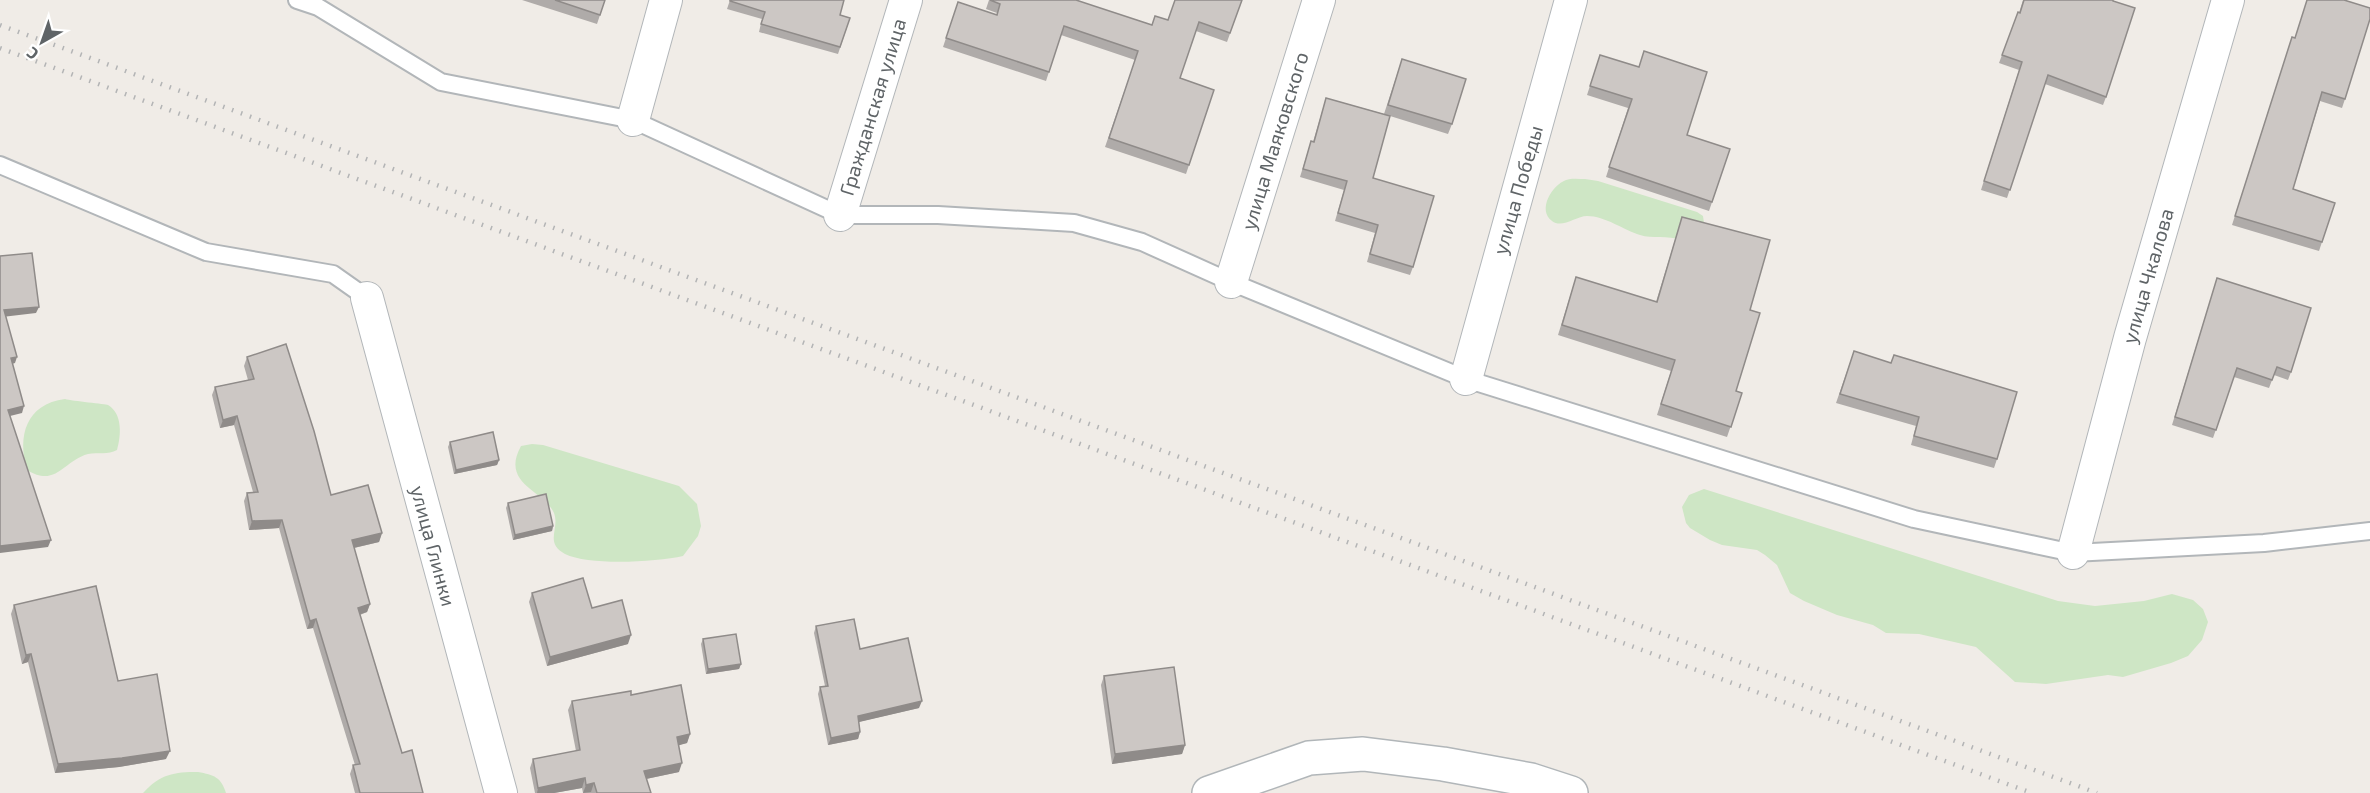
<svg xmlns="http://www.w3.org/2000/svg" width="2370" height="793" font-family="'Exo 2',sans-serif">
  <style>
    .green { fill: #cee6c5 }
    .lines { fill: none; stroke-linecap: round; stroke-linejoin: round }
    .lane-casing { stroke: #b2b6b9; stroke-width: 20 }
    .street-casing { stroke: #b2b6b9; stroke-width: 34 }
    .secondary-casing { stroke: #b1b6b9; stroke-width: 36 }
    .lane { stroke: #fff; stroke-width: 16 }
    .street { stroke: #fff; stroke-width: 32 }
    .secondary { stroke: #fff; stroke-width: 33 }
    .rail { stroke: #b3b4b5; stroke-width: 4.5; stroke-dasharray: 1.5 8; stroke-linecap: butt }
    .wall { fill: #afaba9 }
    .shaded-wall { fill: #8f8b89 }
    .building { fill: #ccc7c4; stroke: #8f8b89; stroke-width: 1.5 }
    .labels { text-anchor: middle; stroke-width: 6; stroke-linejoin: round; paint-order: stroke }
    .street-label { font-size: 20px; fill: #5f6467; stroke: #fff }
  </style>
  <rect width="100%" height="100%" fill="#f0ece7"/>
  <g class="green">
    <path d="M 1585,179 L 1598,181 L 1697,212 L 1703,216 L 1704,223 L 1682,240 C 1667,235 1652,239 1640,235 C 1624,230 1605,216 1587,216 C 1576,216 1562,229 1552,221 C 1537,210 1552,185 1566,180 C 1571,178 1579,179 1585,179 Z"/>
    <path d="M 65,399 C 72,401 106,404 108,405 C 123,414 121,436 117,450 C 108,455 98,452 88,454 C 63,461 56,488 27,470 C 17,436 26,404 65,399 Z"/>
    <path d="M 532,444 L 543,445 L 679,486 L 697,504 L 701,526 L 698,536 L 683,556 C 656,562 589,566 565,554 C 544,543 560,529 554,513 C 544,490 500,484 521,446 Z"/>
    <polygon points="1704,489 2058,601 2095,606 2144,601 2172,594 2193,600 2203,609 2208,622 2202,640 2188,656 2171,663 2123,677 2108,675 2046,684 2015,682 1976,647 1919,634 1886,633 1873,625 1837,615 1804,601 1790,593 1777,565 1765,555 1757,550 1722,545 1710,540 1690,528 1686,523 1682,507 1689,495"/>
    <path d="M 198,772 C 214,775 221,777 226,793 L 143,793 C 160,774 174,772 198,772 Z"/>
  </g>
  <g class="lines">
    <g class="lane-casing">
      <g id="lane">
        <polyline points="297,0 318,7 441,82 633,120 840,215 938,215 1074,223 1142,242 1231,282 1466,379 1914,519 2073,553 2264,543 2370,531"/>
        <polyline points="0,165 206,252 333,274 367,298"/>
      </g>
    </g>
    <g class="street-casing">
      <g id="street">
        <polyline points="633,120 666,0"/>
        <polyline points="840,215 906,0"/>
        <polyline points="1231,282 1319,0"/>
        <polyline points="367,298 501,793"/>
        <polyline points="1466,379 1571,0"/>
        <polyline points="2073,553 2130,338 2228,0"/>
      </g>
    </g>
    <g class="secondary-casing">
      <polyline id="secondary" points="1209,793 1309,758 1363,754 1443,764 1531,780 1571,793"/>
    </g>
    <use href="#lane" class="lane"/>
    <use href="#street" class="street"/>
    <use href="#secondary" class="secondary"/>
    <g class="rail">
      <polyline points="0,25 2097,793"/>
      <polyline points="0,48 2032,793"/>
    </g>
  </g>
  <g class="wall">
    <polygon points="522,0 605,0 597,24"/>
    <polygon points="730,0 840,15 850,18 838,54 759,32 762,19 727,9"/>
    <polygon points="989,0 1151,25 1242,0 1227,42 1196,31 1180,78 1214,90 1186,174 1105,147 1135,60 1061,35 1046,81 943,47 958,2 996,15 997,13 986,9"/>
    <polygon points="2023,0 2113,0 2106,97 2103,105 2045,84 2007,198 1981,190 2019,70 1999,63 2018,12 2019,13"/>
    <polygon points="2289,46 2345,99 2342,108 2320,101 2293,189 2322,242 2319,251 2232,225"/>
    <polygon points="1600,55 1687,135 1730,149 1709,211 1606,177 1628,108 1587,95"/>
    <polygon points="1402,59 1452,124 1448,134 1390,116 1373,178 1413,267 1410,275 1367,262 1375,233 1335,221 1344,190 1300,177 1311,141 1313,142 1326,98 1384,114"/>
    <polygon points="1682,217 1750,310 1736,391 1742,393 1727,437 1657,415 1671,371 1558,335 1576,277 1656,302"/>
    <polygon points="2217,278 2291,372 2288,380 2274,375 2269,388 2234,377 2213,438 2172,425"/>
    <polygon points="1854,351 1891,363 1894,355 1997,459 1994,468 1911,445 1916,426 1836,403"/>
    <polygon points="247,357 331,495 382,533 379,542 354,548 370,604 367,612 360,615 402,753 423,793 355,793 350,774 353,765 355,765 313,628 307,629 279,528 249,530 244,501 247,493 253,492 234,425 220,428 212,395 215,387 248,380 244,366"/>
    <polygon points="450,442 499,460 497,465 454,474 448,447"/>
    <polygon points="508,503 553,526 552,531 513,540 506,508"/>
    <polygon points="532,593 592,608 628,644 547,666 529,602"/>
    <polygon points="14,605 118,681 166,759 119,767 55,773 28,662 22,664 11,614"/>
    <polygon points="816,626 860,649 919,708 858,722 860,732 858,739 828,745 818,694 820,687 825,686 814,633"/>
    <polygon points="703,639 741,664 739,669 706,674 701,644"/>
    <polygon points="1104,676 1185,745 1182,754 1112,764 1101,685"/>
    <polygon points="631,695 690,734 687,743 678,745 679,772 646,779 651,793 583,793 582,788 554,793 535,793 530,768 533,759 576,751 568,710 572,701"/>
  </g>
  <g class="shaded-wall">
    <polygon points="39,307 36,313 2,317 4,310"/>
    <polygon points="17,357 15,363 9,365 11,358"/>
    <polygon points="24,406 22,413 6,417 8,410"/>
    <polygon points="237,416 234,425 220,428 223,420"/>
    <polygon points="499,460 497,465 454,474 456,470"/>
    <polygon points="282,520 279,528 249,530 252,521"/>
    <polygon points="553,526 552,531 513,540 515,535"/>
    <polygon points="382,533 379,542 349,549 352,540"/>
    <polygon points="51,540 48,547 0,553 0,546"/>
    <polygon points="370,604 367,612 355,616 358,608"/>
    <polygon points="316,619 313,628 307,629 310,621"/>
    <polygon points="631,635 628,644 547,666 550,657"/>
    <polygon points="31,654 28,662 22,664 26,655"/>
    <polygon points="741,664 739,669 706,674 708,669"/>
    <polygon points="922,701 919,708 855,723 858,716"/>
    <polygon points="860,732 858,739 828,745 831,738"/>
    <polygon points="690,734 687,743 673,747 677,737"/>
    <polygon points="1185,745 1182,754 1112,764 1115,754"/>
    <polygon points="170,751 166,759 119,767 55,773 58,764"/>
    <polygon points="682,763 679,772 641,780 644,771"/>
    <polygon points="585,778 582,788 554,793 537,793 538,788"/>
    <polygon points="594,783 591,792 583,793 586,785"/>
  </g>
  <g class="building">
    <polygon points="555,0 605,0 600,15"/>
    <polygon points="730,0 844,0 840,15 850,18 840,47 761,24 765,12 730,1"/>
    <polygon points="990,0 1076,0 1152,25 1155,16 1168,20 1175,0 1242,0 1230,33 1199,22 1180,78 1214,90 1189,165 1109,138 1138,51 1064,26 1049,72 946,38 958,2 997,15 1000,4"/>
    <polygon points="2024,0 2113,0 2113,1 2135,8 2106,97 2048,75 2010,190 1984,181 2022,62 2002,55 2018,12 2020,13"/>
    <polygon points="2307,0 2344,0 2370,8 2370,19 2345,99 2322,92 2293,189 2335,203 2322,242 2235,216 2292,37 2295,38"/>
    <polygon points="1644,51 1707,72 1687,135 1730,149 1712,202 1609,167 1632,99 1590,86 1600,55 1639,67"/>
    <polygon points="1402,59 1466,79 1452,124 1388,105"/>
    <polygon points="1326,98 1390,116 1373,178 1434,196 1413,267 1370,254 1378,225 1338,213 1347,181 1303,169 1311,141 1314,142"/>
    <polygon points="1682,217 1770,240 1750,310 1760,313 1736,391 1742,393 1731,427 1661,404 1675,360 1562,325 1576,277 1657,302"/>
    <polygon points="32,253 39,307 4,310 17,357 11,358 24,406 8,410 51,540 0,546 0,256"/>
    <polygon points="2217,278 2311,308 2291,372 2277,367 2272,380 2237,368 2216,430 2175,417"/>
    <polygon points="286,344 314,431 331,495 368,485 382,533 352,540 370,604 358,608 402,753 412,750 423,793 360,793 353,765 360,764 316,619 310,621 282,520 252,521 247,493 258,492 237,416 223,420 215,387 254,379 247,357"/>
    <polygon points="1854,351 1891,363 1894,355 2017,392 1997,459 1914,436 1919,417 1840,394"/>
    <polygon points="493,432 499,460 456,470 450,442"/>
    <polygon points="546,494 553,526 515,535 508,503"/>
    <polygon points="583,578 592,608 622,600 631,635 550,657 532,593"/>
    <polygon points="96,586 118,681 157,674 170,751 122,758 58,764 31,654 26,655 14,605"/>
    <polygon points="854,619 860,649 908,638 922,701 858,716 860,732 831,738 820,687 828,686 816,626"/>
    <polygon points="736,634 741,664 708,669 703,639"/>
    <polygon points="1174,667 1185,745 1115,754 1104,676"/>
    <polygon points="681,685 690,734 677,737 682,763 644,771 651,793 597,793 594,783 586,785 585,778 538,788 533,759 580,750 572,701 631,691 631,695"/>
  </g>
  <g class="labels">
    <g class="street-label">
      <text transform="translate(873 107) rotate(-73)" y="7">Гражданская улица</text>
      <text transform="translate(1275 141) rotate(-73)" y="7">улица Маяковского</text>
      <text transform="translate(1518 190) rotate(-74)" y="7">улица Победы</text>
      <text transform="translate(2148 276) rotate(-74)" y="7">улица Чкалова</text>
      <text transform="translate(433 546) rotate(75)" y="7">улица Глинки</text>
    </g>
  </g>
  <g transform="translate(42 42) rotate(220)" stroke="#ffffff" stroke-width="4.5" paint-order="stroke">
  <path d="M0-4.5L10 22L0 15L-10 22Z" fill="#5f6467"/>
  <text y="-9" font-size="16" font-weight="bold" text-anchor="middle" fill="#5f6467">С</text>
  </g>
</svg>
